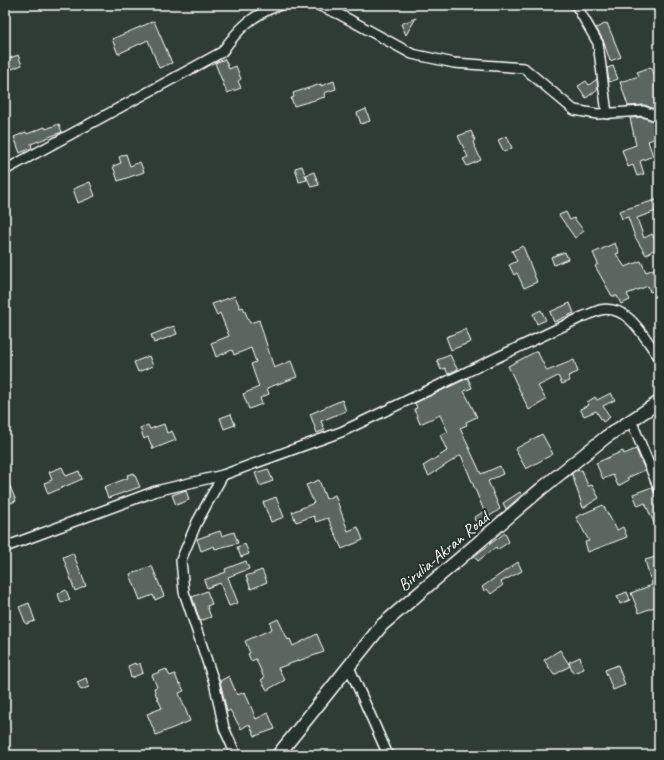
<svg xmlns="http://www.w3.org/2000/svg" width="664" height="760" font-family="Caveat,sans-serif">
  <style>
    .building { fill: #5b6661; stroke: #fff }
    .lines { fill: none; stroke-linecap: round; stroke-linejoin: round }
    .street-casing { stroke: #fff; stroke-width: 12 }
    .secondary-casing { stroke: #fff; stroke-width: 15 }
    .street { stroke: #26332d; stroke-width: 9 }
    .secondary { stroke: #26332d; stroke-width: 12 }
    .labels { text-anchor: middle; stroke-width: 4; stroke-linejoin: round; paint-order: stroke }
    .street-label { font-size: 17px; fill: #fff; stroke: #26332d }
  </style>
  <rect width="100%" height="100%" fill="#2f3b35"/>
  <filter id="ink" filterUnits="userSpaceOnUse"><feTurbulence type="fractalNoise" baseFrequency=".025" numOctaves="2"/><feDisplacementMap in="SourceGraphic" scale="8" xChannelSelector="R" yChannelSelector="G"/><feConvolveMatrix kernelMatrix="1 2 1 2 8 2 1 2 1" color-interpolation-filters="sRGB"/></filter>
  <g filter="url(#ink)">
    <g class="building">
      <polygon points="416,18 406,35 401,24"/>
      <polygon points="154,21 172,63 159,68 148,40 118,54 112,39"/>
      <polygon points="607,23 621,57 610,61 603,40 596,28"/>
      <polygon points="18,55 22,65 7,71 5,60"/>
      <polygon points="225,59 229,69 236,66 241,79 238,81 241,88 227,93 215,63"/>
      <polygon points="613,66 618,79 609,82 607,68"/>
      <polygon points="651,67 659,85 659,111 645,105 628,106 620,82 639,76 637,72"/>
      <polygon points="597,79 598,89 586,98 578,86 586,81 589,85"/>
      <polygon points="334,81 336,89 324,93 325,97 294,106 291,98 294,97 293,93 321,84 321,86"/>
      <polygon points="366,109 370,121 361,124 357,113"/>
      <polygon points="642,117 659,123 659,137 648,141 653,156 640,161 644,174 637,176 633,165 628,167 622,150 636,145 630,118"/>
      <polygon points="59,124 62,132 31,144 32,148 20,153 14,137 26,132 27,134 45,127 46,129"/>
      <polygon points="471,131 475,140 473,142 481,160 467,166 463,159 468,157 458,136"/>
      <polygon points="507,136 512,148 504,152 498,140"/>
      <polygon points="126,154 130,166 140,162 144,172 118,181 113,166 121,163 119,157"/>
      <polygon points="302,166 307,180 299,182 295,168"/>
      <polygon points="314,172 319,185 311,187 306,175"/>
      <polygon points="90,182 95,196 78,203 73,189"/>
      <polygon points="659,199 659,210 637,218 644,238 652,234 659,246 646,255 635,237 628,217 622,219 619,211"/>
      <polygon points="566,212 570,220 574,218 584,231 575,238 559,215"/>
      <polygon points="615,243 619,253 616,254 625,267 641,261 646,272 659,267 659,289 650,292 648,286 627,294 630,300 621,304 617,296 612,296 595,266 598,264 593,253"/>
      <polygon points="523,246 537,282 524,288 517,273 514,275 509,265 517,261 512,251"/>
      <polygon points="565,252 568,259 554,265 551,257"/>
      <polygon points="235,296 240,308 243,307 250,323 259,320 274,368 291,361 297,377 267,388 269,394 260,398 262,404 249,409 243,394 259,387 251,364 256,362 251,348 234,355 232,350 216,357 211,343 229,336 220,313 217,315 212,304"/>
      <polygon points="570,303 574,313 554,322 550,312"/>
      <polygon points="541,310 546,320 537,324 533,314"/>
      <polygon points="174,326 177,334 154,343 151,335"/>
      <polygon points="466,329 471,342 451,350 446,337"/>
      <polygon points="537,351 547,371 574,360 578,372 568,376 570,381 562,384 558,376 538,386 546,400 529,410 508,366"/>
      <polygon points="450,355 456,367 457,367 458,369 448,374 445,368 441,370 437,360"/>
      <polygon points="149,356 153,366 138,372 134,362"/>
      <polygon points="468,378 472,388 464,391 477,417 466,422 467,425 460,428 481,474 500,466 503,474 488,481 500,509 477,525 474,518 484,511 461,455 429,476 423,466 447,451 440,435 448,432 440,415 420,424 414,409 417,408 415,403"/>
      <polygon points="611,393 615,400 603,406 610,417 603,422 596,411 584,416 580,409 589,405 587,402 595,397 597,400"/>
      <polygon points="342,400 346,411 321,421 325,430 317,433 310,414"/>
      <polygon points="231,414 235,425 224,429 220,418"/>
      <polygon points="164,424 167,433 172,431 176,440 153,449 148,437 144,439 140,428 148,425 150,429"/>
      <polygon points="542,434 553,454 526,469 515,449"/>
      <polygon points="636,449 645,470 627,478 629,480 618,486 613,475 603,479 596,463 623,451 624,454"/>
      <polygon points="62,467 66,476 79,471 82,479 48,494 44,483 52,480 49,472"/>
      <polygon points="268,469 273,481 260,486 255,473"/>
      <polygon points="582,470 588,486 592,485 599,498 583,508 572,474 566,478 575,471"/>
      <polygon points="134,473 140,487 108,498 104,487 128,478 127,475"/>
      <polygon points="5,474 16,501 5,505"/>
      <polygon points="319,480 326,499 335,495 348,531 358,527 363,540 342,549 328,518 316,522 314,516 296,522 292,512 314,503 306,485"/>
      <polygon points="652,487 655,493 659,495 659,534 645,503 638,506 633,494"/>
      <polygon points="186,490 189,500 176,505 172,495"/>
      <polygon points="520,492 522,495 506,509 503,503"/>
      <polygon points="276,497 284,517 271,522 263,502"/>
      <polygon points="603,505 617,530 623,527 627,537 588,552 585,542 589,541 576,517"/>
      <polygon points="220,531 222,536 234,532 238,543 215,549 214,546 201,551 197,539"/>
      <polygon points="505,533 509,542 497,550 496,547 478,561 474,556"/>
      <polygon points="245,544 249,554 241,557 237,547"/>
      <polygon points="73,553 86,586 75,591 63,557"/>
      <polygon points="656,557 659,567 659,605 639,613 631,593 652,585 645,560"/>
      <polygon points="246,561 249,569 228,577 238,603 229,606 220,583 207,588 204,580 226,572 225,569"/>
      <polygon points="518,562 522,571 501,582 503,585 491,594 487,589 484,591 482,587"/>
      <polygon points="152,566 164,596 155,600 153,595 140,600 130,574"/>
      <polygon points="262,570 267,582 251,589 246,576"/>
      <polygon points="66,590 70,600 61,603 58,594"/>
      <polygon points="207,591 212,604 207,606 211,617 200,621 192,597"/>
      <polygon points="627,592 630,600 620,604 617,596"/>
      <polygon points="29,603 35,621 26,624 19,607"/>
      <polygon points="278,619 288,640 290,639 293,646 317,634 324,652 278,668 285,680 267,690 261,680 264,678 256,659 251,661 248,654 250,653 245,641 272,629 270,623"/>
      <polygon points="560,650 570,666 554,675 544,660"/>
      <polygon points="580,657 584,669 573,673 569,662"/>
      <polygon points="135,663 136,665 140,663 143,673 131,678 128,666"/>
      <polygon points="618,665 625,685 613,690 605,670"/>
      <polygon points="166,669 170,676 175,674 179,684 180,683 184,691 179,693 190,721 156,735 147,714 162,708 156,695 154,688 157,687 152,675"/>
      <polygon points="229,676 237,695 245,692 256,719 268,713 275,729 255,736 249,724 241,729 230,710 227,712 220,681"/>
      <polygon points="86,678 89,687 81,690 77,682"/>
    </g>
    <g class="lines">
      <g class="street-casing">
        <g id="street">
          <polyline points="318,5 339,14 412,54 454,63 524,68 574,110 597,114 643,111 659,117"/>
          <polyline points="576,5 598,43 607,114"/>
          <path d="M 5,170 L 222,52 C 238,29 253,14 280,5"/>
          <polyline points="631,420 659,489"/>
          <polyline points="223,475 197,522 181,560 184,592 214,682 224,728 236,755"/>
          <path d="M 5,547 L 156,491 L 223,475 L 341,432 L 582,317 C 588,315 594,312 600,310 C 629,304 644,338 659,357"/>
          <polyline points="349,667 388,755"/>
        </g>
      </g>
      <g class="secondary-casing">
        <polyline id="secondary" points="278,755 382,625 541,489 606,437 659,402"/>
      </g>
      <use href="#street" class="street"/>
      <use href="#secondary" class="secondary"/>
    </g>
  </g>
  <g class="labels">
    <g class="street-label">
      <text transform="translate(443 551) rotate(-40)" y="6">Birulia-Akran Road</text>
    </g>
  </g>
  <rect width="664" height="760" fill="none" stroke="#26332d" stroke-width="20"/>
  <rect x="10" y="10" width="644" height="740" fill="none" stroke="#fff" stroke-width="1.5" filter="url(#ink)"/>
</svg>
